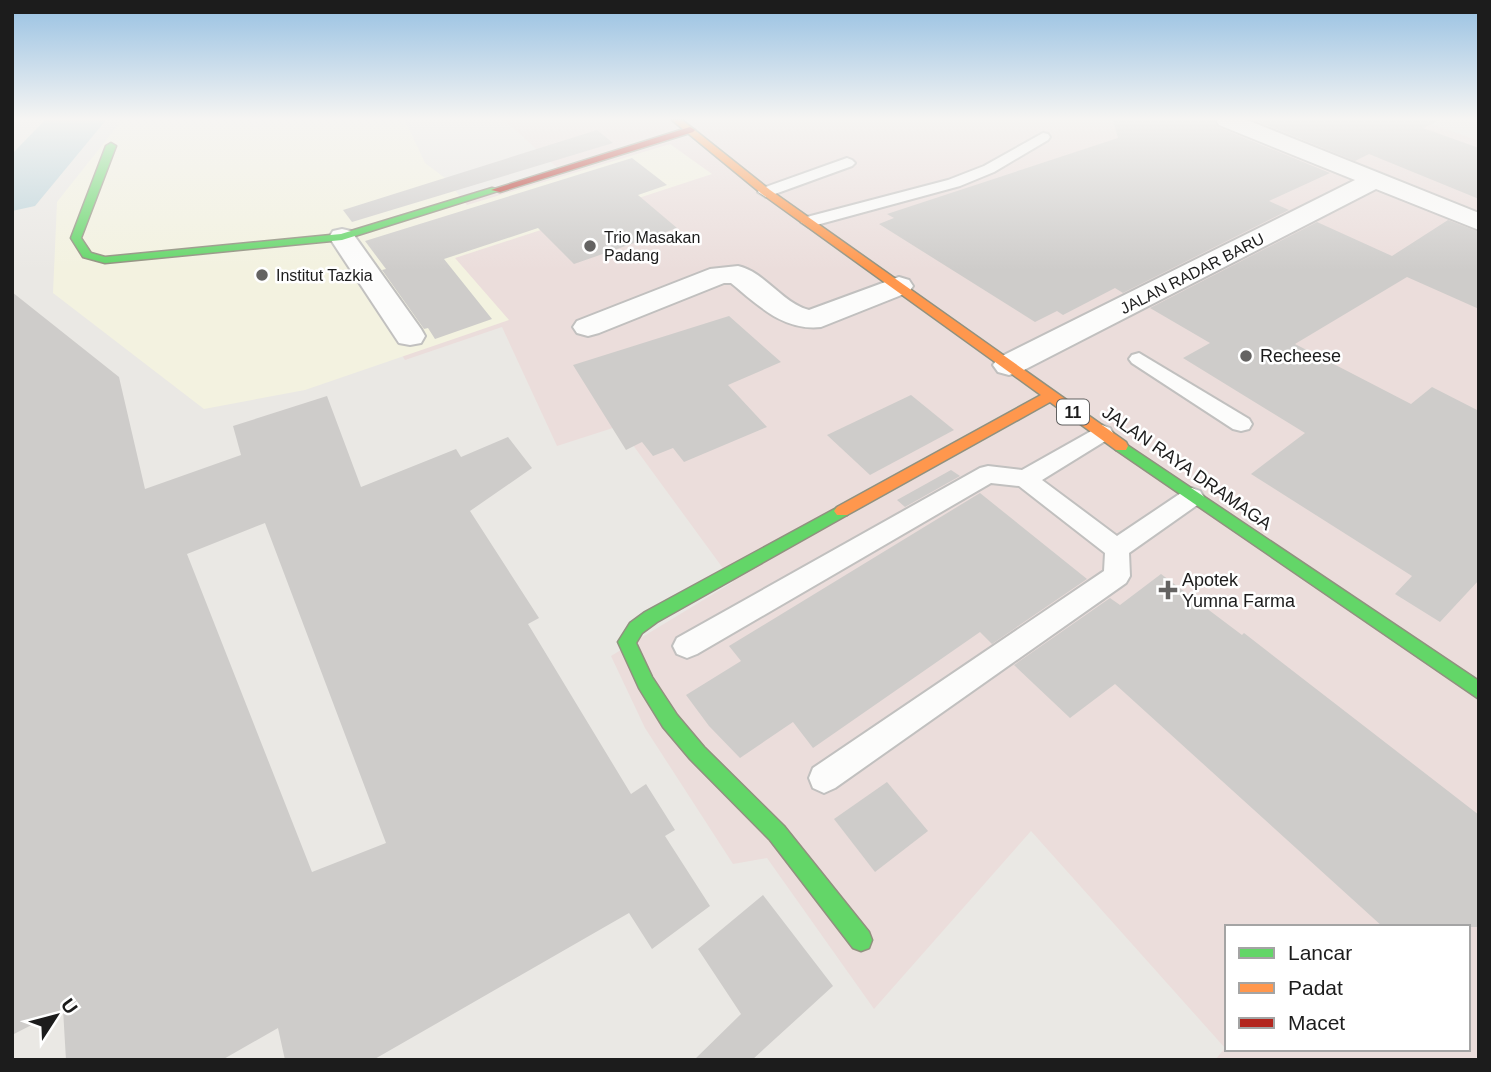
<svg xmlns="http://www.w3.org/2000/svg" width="1491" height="1072" font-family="Arial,sans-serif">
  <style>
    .commercial { fill: #ebdddb; fill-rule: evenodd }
    .education { fill: #f3f2e0 }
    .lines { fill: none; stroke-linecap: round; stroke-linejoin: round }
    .river { fill: #bbd3da; fill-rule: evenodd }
    .building { fill: #ceccca; fill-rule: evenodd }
    .lane-casing { stroke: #c1c0bf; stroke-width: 4 }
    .street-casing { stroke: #c1c0bf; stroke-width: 4 }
    .fast-casing { stroke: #90917f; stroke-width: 3 }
    .slow-casing { stroke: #90917f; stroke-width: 3 }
    .jam-casing { stroke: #90917f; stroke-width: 3 }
    .lane { fill: #fcfcfb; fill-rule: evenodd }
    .street { fill: #fcfcfb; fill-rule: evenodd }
    .fast { fill: #63d668; fill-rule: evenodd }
    .slow { fill: #ff974d; fill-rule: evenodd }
    .jam { fill: #b3261e; fill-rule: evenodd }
    .poi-dot { fill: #646362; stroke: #fff; stroke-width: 2.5 }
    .labels { text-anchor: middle; stroke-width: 5; stroke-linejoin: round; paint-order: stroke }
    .far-poi-label { font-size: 16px; fill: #1c1c1c; stroke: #fff; text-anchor: start }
    .far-street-label { font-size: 16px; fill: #1c1c1c; stroke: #fff }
    .shield { fill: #fff; stroke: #606060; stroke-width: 2 }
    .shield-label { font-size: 16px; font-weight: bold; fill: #1c1c1c }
    .poi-label { font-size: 18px; fill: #1c1c1c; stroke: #fff; text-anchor: start }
    .street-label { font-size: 18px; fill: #1c1c1c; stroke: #fff }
  </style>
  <rect width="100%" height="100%" fill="#eae8e4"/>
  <path class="commercial" d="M 504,120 L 1421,120 L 1479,141 L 1479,1060 L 1215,1060 L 1225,1048 L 1031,831 L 874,1009 L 767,858 L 733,864 L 645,728 L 611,656 L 733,582 L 619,426 L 557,446 L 502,327 L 405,360 L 329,244 L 563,173 ZM 1227,927 L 1468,927 L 1468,1049 L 1227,1049 Z"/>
  <polygon class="education" points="122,120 405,120 425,163 445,178 467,205 670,144 712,174 455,258 509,320 305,390 204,409 53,293 57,202"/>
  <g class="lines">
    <polygon class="river" points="45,120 106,120 35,206 12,211 12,154"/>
  </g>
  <g class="building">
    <polygon points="1113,120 1214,120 1218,127 1330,173 1269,201 1289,210 1123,293 1115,288 1063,315 1057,311 1035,322 879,224 894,218 887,214 1118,138"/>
    <polygon points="1254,120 1440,120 1423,128 1479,148 1479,199 1369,154 1355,161"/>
    <polygon points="597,130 613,143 352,222 343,210"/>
    <polygon points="632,158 667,185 638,195 677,228 574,264 538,228 444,259 492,319 435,339 428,328 424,329 382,270 386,269 365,241"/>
    <polygon points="1448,220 1479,232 1479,309 1407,277 1295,344 1411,404 1432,387 1479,411 1479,580 1440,622 1395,594 1412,576 1251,474 1305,433 1183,358 1210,343 1150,308 1317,222 1392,256"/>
    <path d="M 12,292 L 119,377 L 145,489 L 241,455 L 233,426 L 327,396 L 361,487 L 456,449 L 461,457 L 508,437 L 532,468 L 470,511 L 539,618 L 528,624 L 631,794 L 646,784 L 675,830 L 665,836 L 710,906 L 652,949 L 629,913 L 373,1060 L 285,1060 L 278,1028 L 222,1060 L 66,1060 L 63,1009 L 12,1035 ZM 265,523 L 386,843 L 312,872 L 187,554 Z"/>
    <polygon points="729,316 781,362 728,385 767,427 684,462 673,448 653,456 642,442 626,450 573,365"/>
    <polygon points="911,395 954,430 870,475 827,435"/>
    <polygon points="951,470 960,476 905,507 897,500"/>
    <polygon points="980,493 1087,579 992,644 980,632 813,748 793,722 740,758 709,726 686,695 741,661 729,646"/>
    <polygon points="1161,574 1242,635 1244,633 1479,815 1479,927 1383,927 1115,684 1070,718 1014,665 1110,598 1120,605"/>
    <polygon points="887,782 928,831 875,872 834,819"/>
    <polygon points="763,895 833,986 752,1060 694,1060 741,1014 698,949"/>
  </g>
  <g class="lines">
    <g class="lane-casing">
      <g id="lane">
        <polygon points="1043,133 1048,134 1050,137 1048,140 994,172 960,186 809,227 801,222 803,218 948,180 984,166"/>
        <polygon points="847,158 852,160 855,163 852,166 772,195 766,197 758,192 760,189"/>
        <polygon points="1139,353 1249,419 1252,424 1249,429 1241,431 1233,429 1132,363 1129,359 1132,355"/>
        <polygon points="1102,425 1110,428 1113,433 1110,438 1042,480 1117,536 1184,491 1192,488 1200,491 1204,497 1200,503 1129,553 1130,576 1126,583 835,788 824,793 813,788 809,778 813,768 1104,571 1105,553 1019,486 991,483 697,654 687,658 677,654 673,646 677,638 980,468 988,466 1022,470"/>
      </g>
    </g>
    <g class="street-casing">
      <g id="street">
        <polygon points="1216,120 1247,120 1479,213 1479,230 1376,189 1020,372 1009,375 998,372 993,365 998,358 1355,180 1219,125"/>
        <polygon points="342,229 351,231 421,329 425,336 421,343 410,345 399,343 329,237 333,231"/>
        <path d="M 738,266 C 765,272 781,302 809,310 L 899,277 L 909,280 L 913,286 L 909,292 L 821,327 C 783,331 758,305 731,283 L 724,283 L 599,333 L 588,336 L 577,333 L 573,327 L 577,321 L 710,269 Z"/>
      </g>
    </g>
    <g class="fast-casing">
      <g id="fast">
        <polygon points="111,143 116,146 81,238 91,253 105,257 341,234 492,188 501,190 342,240 105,263 83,257 71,238 106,146"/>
        <polygon points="1121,441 1479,681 1479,699 1116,450 1114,446"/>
        <polygon points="842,505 850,511 847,515 657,622 642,633 636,643 652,677 677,715 704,747 784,826 869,932 872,940 869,948 861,951 853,948 770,840 690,759 663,727 639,688 618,642 630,623 645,612"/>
      </g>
    </g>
    <g class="slow-casing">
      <polygon id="slow" points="672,120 682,120 770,190 1126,442 1128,446 1126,450 1116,450 1050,402 847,515 837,515 834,511 837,507 1041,395 762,194"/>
    </g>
    <g class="jam-casing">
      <polygon id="jam" points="690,127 695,130 693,132 500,192 491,190"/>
    </g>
    <use href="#lane" class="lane"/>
    <use href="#street" class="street"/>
    <use href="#fast" class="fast"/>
    <use href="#slow" class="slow"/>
    <use href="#jam" class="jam"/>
  </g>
  <linearGradient id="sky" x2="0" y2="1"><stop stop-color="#96c0e2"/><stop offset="0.44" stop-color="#f6f5f3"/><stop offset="1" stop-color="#f6f5f3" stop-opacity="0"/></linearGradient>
  <rect width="1491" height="270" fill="url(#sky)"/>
  <g class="poi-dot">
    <circle cx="590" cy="246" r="7"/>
    <circle cx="262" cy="275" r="7"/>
    <circle cx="1246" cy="356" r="7"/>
    <path d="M1164.5 579.5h7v7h7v7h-7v7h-7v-7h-7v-7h7z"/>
  </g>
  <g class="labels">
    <g class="far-poi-label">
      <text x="604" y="243">Trio Masakan<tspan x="604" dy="18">Padang</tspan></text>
      <text x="276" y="281">Institut Tazkia</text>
    </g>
    <g class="far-street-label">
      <text transform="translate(1192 273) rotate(-27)" y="6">JALAN RADAR BARU</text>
    </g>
    <rect class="shield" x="1057" y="399.5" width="32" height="25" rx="5"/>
    <g class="shield-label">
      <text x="1073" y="418">11</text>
    </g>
    <g class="poi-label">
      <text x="1260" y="362">Recheese</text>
      <text x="1182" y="586">Apotek<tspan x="1182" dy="21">Yumna Farma</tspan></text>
    </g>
    <g class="street-label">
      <text transform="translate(1187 468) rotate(35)" y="6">JALAN RAYA DRAMAGA</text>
    </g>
  </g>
  <rect width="1491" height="1072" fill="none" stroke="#1c1c1c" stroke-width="28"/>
  <rect x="1225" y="925" width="245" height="126" fill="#ffffff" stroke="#a4a4a4" stroke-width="2"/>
  <rect x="1239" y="948" width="35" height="10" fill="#63d668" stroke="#a4a4a4" stroke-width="2"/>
  <text x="1288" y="960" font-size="21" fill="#1c1c1c">Lancar</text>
  <rect x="1239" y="983" width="35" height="10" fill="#ff974d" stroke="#a4a4a4" stroke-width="2"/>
  <text x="1288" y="995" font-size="21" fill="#1c1c1c">Padat</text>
  <rect x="1239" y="1018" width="35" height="10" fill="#b3261e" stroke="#a4a4a4" stroke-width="2"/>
  <text x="1288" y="1030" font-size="21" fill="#1c1c1c">Macet</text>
  <g transform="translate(56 1016) rotate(54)" stroke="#ffffff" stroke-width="5" paint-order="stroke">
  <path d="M0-5L12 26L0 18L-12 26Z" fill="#1c1c1c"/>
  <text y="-10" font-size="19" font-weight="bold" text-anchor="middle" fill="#1c1c1c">U</text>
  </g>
</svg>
